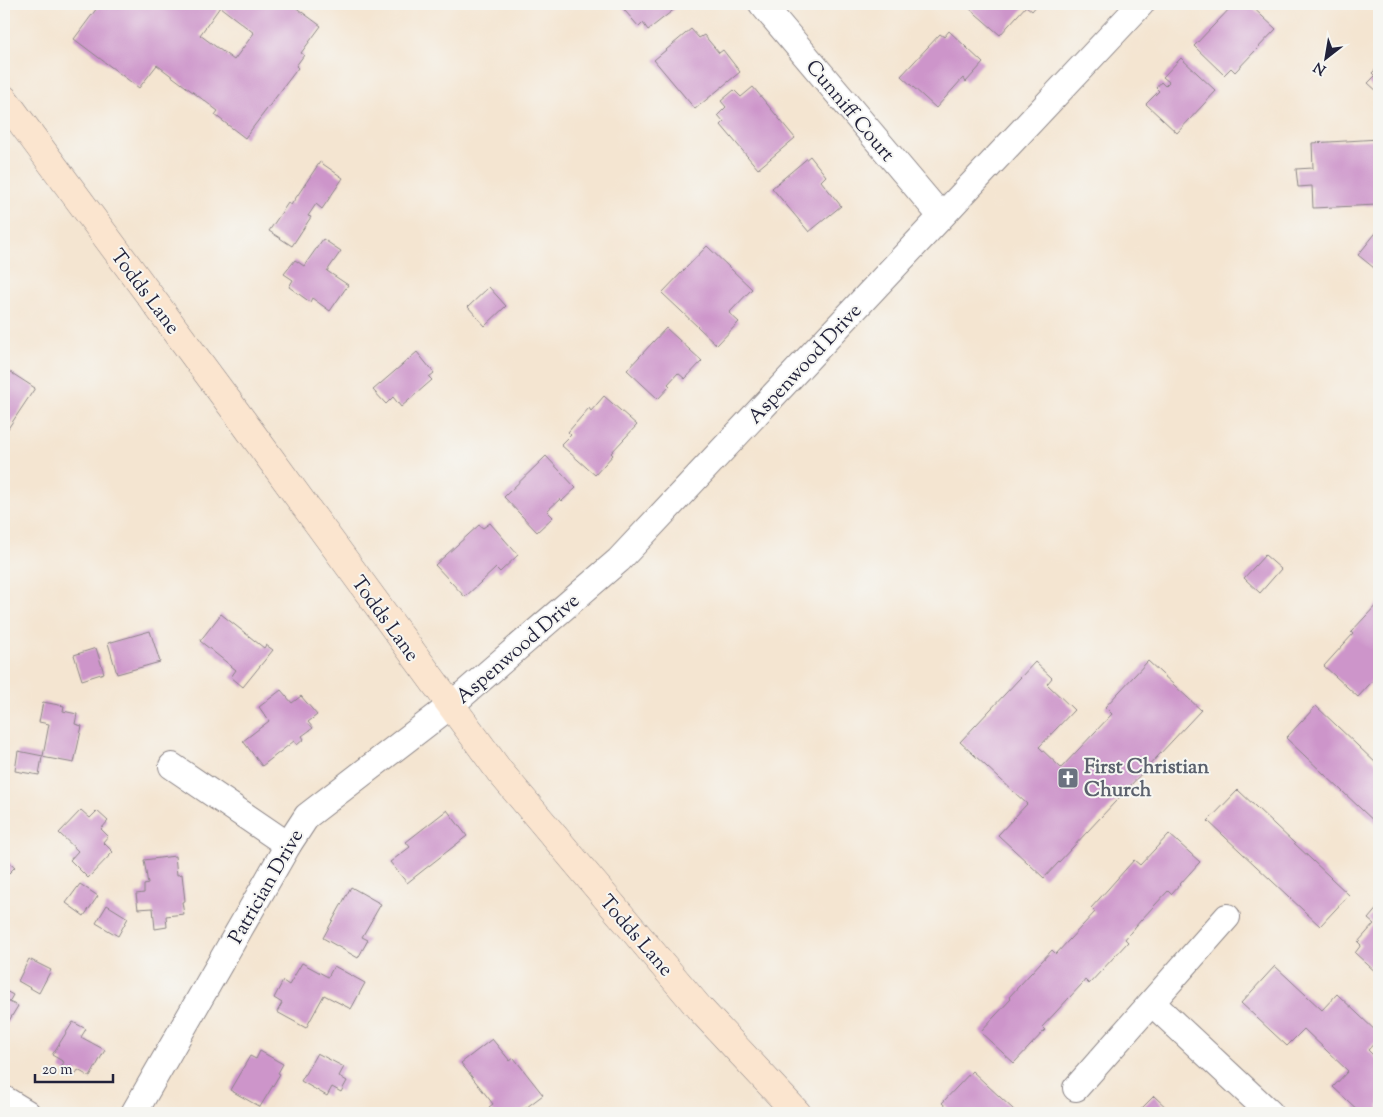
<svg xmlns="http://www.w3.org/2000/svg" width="1383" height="1117" font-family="'Sorts Mill Goudy',serif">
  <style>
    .building { fill: #cd95ca; fill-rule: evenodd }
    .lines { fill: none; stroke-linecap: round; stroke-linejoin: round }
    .street-casing { stroke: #8b8486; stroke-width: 28 }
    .secondary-casing { stroke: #8b8486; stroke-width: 29 }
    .street { stroke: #fff; stroke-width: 26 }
    .secondary { stroke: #fbe5cf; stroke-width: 28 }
    .labels { text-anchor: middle; stroke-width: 4; stroke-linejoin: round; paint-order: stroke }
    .street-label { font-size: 20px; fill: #22223b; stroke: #f6f6f2 }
    .worship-label { font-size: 20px; font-weight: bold; fill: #5b616d; stroke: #f6f6f2; text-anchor: start }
  </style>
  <rect width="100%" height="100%" fill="#f6f6f2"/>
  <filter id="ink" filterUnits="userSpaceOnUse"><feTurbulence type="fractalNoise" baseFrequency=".02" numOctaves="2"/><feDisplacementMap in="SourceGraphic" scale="10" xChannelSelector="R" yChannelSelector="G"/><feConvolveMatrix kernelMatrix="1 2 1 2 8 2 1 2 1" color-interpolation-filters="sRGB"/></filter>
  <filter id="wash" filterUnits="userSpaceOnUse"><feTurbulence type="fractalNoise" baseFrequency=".0096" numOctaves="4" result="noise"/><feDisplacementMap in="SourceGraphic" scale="20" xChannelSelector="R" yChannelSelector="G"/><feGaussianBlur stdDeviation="1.12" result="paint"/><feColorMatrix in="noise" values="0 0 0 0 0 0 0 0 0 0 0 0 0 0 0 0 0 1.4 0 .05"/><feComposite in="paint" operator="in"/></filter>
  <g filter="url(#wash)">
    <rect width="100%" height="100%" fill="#f4e5d1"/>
    <g id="blocks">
      <g class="building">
        <path d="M 100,4 L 291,4 L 321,26 L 301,53 L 304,55 L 296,66 L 298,68 L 245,138 L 215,115 L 218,111 L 214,108 L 157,65 L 139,88 L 74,39 ZM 220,7 L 254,33 L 234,60 L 200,35 Z"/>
        <polygon points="619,4 681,4 648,30 643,23 639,27"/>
        <polygon points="971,4 1038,4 1032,11 1026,6 1000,35 968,7"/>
        <polygon points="1234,4 1249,4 1276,29 1235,72 1231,68 1224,75 1194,46"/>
        <polygon points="691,29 699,38 704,35 719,53 723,50 740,72 695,109 654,60"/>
        <polygon points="949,31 983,63 966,82 963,78 936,108 901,76 940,34 944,37"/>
        <polygon points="1181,58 1216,91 1177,133 1146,104 1159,91 1156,88 1161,82 1165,86 1169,82 1163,77"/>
        <polygon points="1379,66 1379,93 1368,83 1375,76 1372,73"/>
        <polygon points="753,87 795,138 758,169 721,125 724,122 718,115 726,107 721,101 734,90 741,97"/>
        <polygon points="1379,139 1379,174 1375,174 1377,205 1313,208 1312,186 1298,187 1296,169 1313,168 1312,143"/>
        <polygon points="810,156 826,176 821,181 841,206 809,232 772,188"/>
        <polygon points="320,162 343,178 322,209 316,204 308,216 311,217 292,246 269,231 288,203 291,205"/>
        <polygon points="1379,229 1379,272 1358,255"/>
        <polygon points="323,239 341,251 327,271 348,285 330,311 312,298 310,302 289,287 293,280 284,274 295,260 304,266"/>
        <polygon points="707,246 752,289 729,313 739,322 717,345 662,293"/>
        <polygon points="489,287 506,306 485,326 468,307"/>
        <polygon points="666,328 702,361 685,379 678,373 668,384 670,386 658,399 627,370"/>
        <polygon points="417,352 434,373 429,377 432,380 401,407 393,397 386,404 373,390"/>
        <polygon points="4,368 35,388 7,430 4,428"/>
        <polygon points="604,396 637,425 611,453 613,455 595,475 561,445 571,435 568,432 589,408 591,411"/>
        <polygon points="546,456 576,488 562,501 560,499 547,511 553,517 537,532 504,497"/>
        <polygon points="490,523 518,555 500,572 496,568 465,597 435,565 479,525 483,528"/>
        <polygon points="1265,555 1281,569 1260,593 1244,578"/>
        <polygon points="1379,602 1379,674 1358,697 1324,666 1353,634 1351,632"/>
        <polygon points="221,614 264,648 266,645 273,650 243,687 231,677 236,670 200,641"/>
        <polygon points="150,631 160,662 117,674 108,643"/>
        <polygon points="96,648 104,673 82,680 74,655"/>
        <polygon points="1148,661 1201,710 1044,878 998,835 1027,804 960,742 1035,662 1052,678 1047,684 1074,710 1039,747 1061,768 1112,714 1105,707"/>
        <polygon points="281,690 292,703 301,696 317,715 308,722 313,728 302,736 304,739 297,745 294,741 262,766 243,741 269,721 259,707"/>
        <polygon points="43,702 64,706 63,711 77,714 75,724 82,726 74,763 42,757 39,775 15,771 18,751 43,756 49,724 39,722"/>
        <polygon points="1316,706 1379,766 1379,826 1286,738"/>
        <polygon points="1238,790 1349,895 1320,926 1208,821"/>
        <polygon points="81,810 90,818 97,811 108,821 101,829 108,836 103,842 113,852 88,878 70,860 78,851 59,833"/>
        <polygon points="447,810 467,836 407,883 390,862 410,847 406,842"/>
        <polygon points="1169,834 1200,862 1199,863 1171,894 1168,891 1141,920 1125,939 1128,942 1089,984 1085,980 1082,984 1042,1027 1045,1030 1014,1063 980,1032 1011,999 1009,997 1052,950 1056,954 1095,912 1091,908 1134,860 1140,865"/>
        <polygon points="175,856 177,875 182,874 185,901 182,902 184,914 166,916 167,927 155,929 153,908 138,909 136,894 144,893 144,885 148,884 144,860"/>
        <polygon points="4,857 15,867 4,878"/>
        <polygon points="80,884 98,896 84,916 66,903"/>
        <polygon points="351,887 381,904 362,937 368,940 358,958 323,938"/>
        <polygon points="107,905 128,918 118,936 96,923"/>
        <polygon points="1379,906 1379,975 1355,953 1361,945 1358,942 1374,924 1368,919"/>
        <polygon points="29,959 51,970 39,993 18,981"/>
        <polygon points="302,963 328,977 334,966 365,983 351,1009 324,995 306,1028 277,1012 282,1003 274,998 283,981 289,985"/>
        <polygon points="1275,966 1322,1010 1337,994 1379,1034 1379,1038 1368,1050 1379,1061 1379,1113 1361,1113 1333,1087 1348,1071 1304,1029 1287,1046 1241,1003"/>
        <polygon points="4,990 13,995 9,1002 18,1006 7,1024 4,1022"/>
        <polygon points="73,1022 86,1029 81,1037 105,1050 90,1077 78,1070 74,1077 60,1069 64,1062 52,1055"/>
        <polygon points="492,1039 510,1061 514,1058 543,1095 519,1113 493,1113 489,1107 493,1104 461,1063"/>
        <polygon points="260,1051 283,1064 278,1073 280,1074 260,1107 230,1090 250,1056 256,1059"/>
        <polygon points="317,1053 344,1067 339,1076 347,1081 341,1092 332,1087 327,1096 301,1081"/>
        <polygon points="972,1071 1014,1110 1017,1113 953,1113 942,1103"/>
        <polygon points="1154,1096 1170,1111 1173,1113 1137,1113"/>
      </g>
    </g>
  </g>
  <g filter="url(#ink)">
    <use href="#blocks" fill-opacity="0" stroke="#8b8486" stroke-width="1"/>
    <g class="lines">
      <g class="street-casing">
        <g id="street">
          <polyline points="762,4 941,216"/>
          <polyline points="172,766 288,845"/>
          <polyline points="1152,1003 1270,1113"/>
          <polyline points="1076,1088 1227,917"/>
          <polyline points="4,1099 27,1113"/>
          <polyline points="134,1113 288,845 307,816 450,706 619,560 1141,4"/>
        </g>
      </g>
      <g class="secondary-casing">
        <polyline id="secondary" points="4,99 242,420 500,772 700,1009 797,1113"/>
      </g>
      <use href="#street" class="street"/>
      <use href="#secondary" class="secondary"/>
    </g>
  </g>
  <defs>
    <g id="church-square" transform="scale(1.125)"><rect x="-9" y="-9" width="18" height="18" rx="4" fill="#6b7280" stroke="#f6f6f2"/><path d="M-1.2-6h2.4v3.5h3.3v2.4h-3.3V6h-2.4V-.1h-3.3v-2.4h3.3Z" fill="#fff"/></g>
  </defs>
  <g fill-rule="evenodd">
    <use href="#church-square" x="1068" y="778"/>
  </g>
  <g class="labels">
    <g class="street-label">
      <text transform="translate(851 110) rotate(50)" y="7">Cunniff Court</text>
      <text transform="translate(146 291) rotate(53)" y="7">Todds Lane</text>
      <text transform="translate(804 363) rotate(-47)" y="7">Aspenwood Drive</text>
      <text transform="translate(386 618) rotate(54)" y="7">Todds Lane</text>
      <text transform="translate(517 648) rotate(-41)" y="7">Aspenwood Drive</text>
      <text transform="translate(265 886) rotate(-60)" y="7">Patrician Drive</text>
      <text transform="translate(637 935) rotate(49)" y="7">Todds Lane</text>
    </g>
    <g class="worship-label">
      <text x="1084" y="773">First Christian<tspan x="1084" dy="23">Church</tspan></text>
    </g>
  </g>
  <rect width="1383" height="1117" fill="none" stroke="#f6f6f2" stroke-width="20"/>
  <g transform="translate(1326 58) rotate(211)" stroke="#f6f6f2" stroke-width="4" paint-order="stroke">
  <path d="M0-4L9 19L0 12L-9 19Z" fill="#22223b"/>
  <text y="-8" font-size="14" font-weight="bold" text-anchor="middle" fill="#22223b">N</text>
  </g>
  <path d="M35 1074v8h78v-8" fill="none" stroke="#22223b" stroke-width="2.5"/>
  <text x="42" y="1074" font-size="15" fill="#22223b" stroke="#f6f6f2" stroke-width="4" paint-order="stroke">20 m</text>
</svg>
